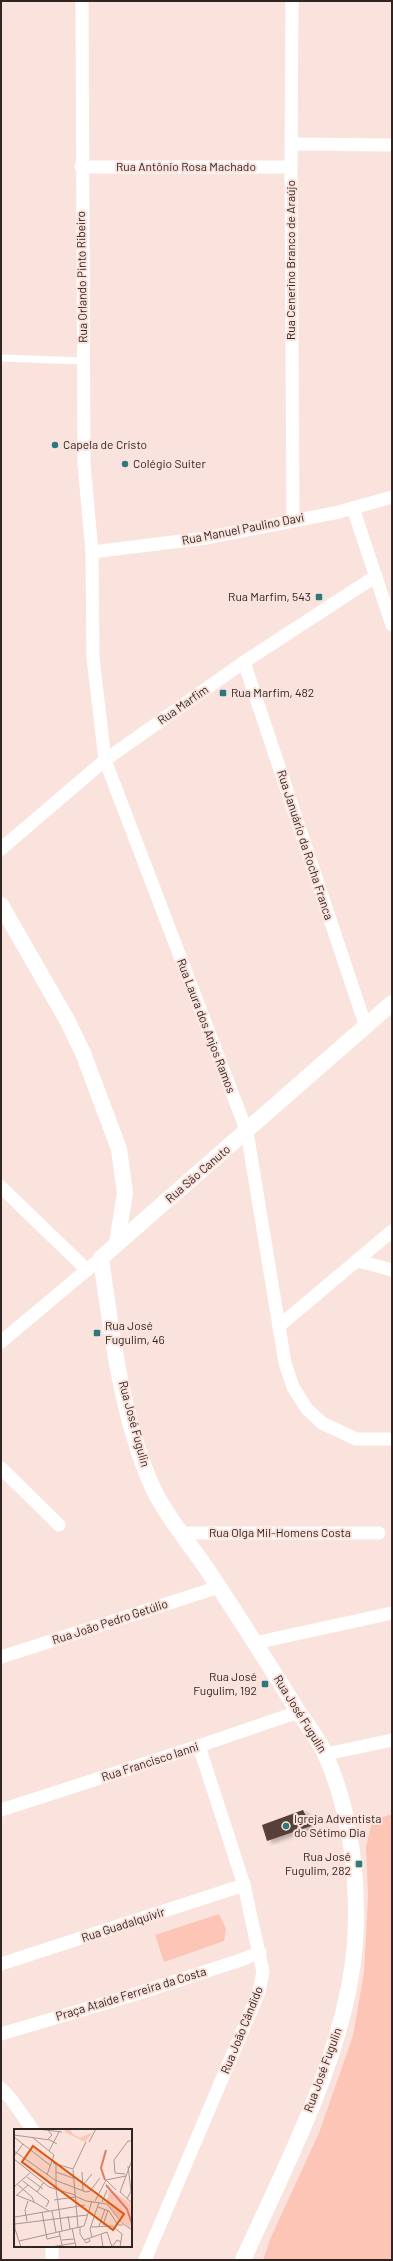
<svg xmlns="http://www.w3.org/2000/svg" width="393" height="2261" font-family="Barlow,sans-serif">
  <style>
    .green { fill: #fcc5b6 }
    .building { fill: #563f39; filter: url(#shadow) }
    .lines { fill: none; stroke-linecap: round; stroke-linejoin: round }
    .service { stroke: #fff; stroke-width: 7 }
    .minor { stroke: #fff; stroke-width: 13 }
    .tertiary { stroke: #fff; stroke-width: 16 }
    .poi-dot { fill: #2e787d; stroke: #fbe3dd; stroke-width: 1.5 }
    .labels { text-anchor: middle; stroke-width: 4; stroke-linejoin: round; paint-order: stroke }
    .street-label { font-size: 12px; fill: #302522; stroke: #fbe3dd }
    .poi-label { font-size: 12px; fill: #302522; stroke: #fbe3dd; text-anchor: start }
    .inset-river { fill: none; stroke: #de7d65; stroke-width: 2 }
    .inset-road { fill: none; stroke: #aa9792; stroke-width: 1 }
    .view { fill: #df560d; fill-opacity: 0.15; stroke: #df560d; stroke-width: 2 }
    .inset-edge { fill: none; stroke: #302522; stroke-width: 2 }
  </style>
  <defs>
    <filter id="shadow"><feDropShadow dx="4.5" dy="2.5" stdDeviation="2" flood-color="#0004"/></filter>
  </defs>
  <rect width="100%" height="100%" fill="#fbe3dd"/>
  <g class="green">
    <polygon points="392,1814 392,2260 263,2260 271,2237 319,2133 353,2036 364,1972 368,1896 366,1847 372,1821"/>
    <polygon points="219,1914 226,1929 224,1941 164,1962 155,1935"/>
  </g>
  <polygon class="building" points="303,1810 311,1826 267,1841 262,1825"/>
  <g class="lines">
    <polyline class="service" points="1,358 83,361"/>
    <g class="minor">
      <polyline points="82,1 84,464 92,552 93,658 105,760 247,1132 285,1363 293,1387 307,1409 322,1423 356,1439 392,1439"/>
      <polyline points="292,1 291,167 293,520"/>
      <polyline points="292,144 392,145"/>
      <polyline points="81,167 291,167"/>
      <polyline points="353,508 392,625"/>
      <polyline points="92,552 206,538 339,512 392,497"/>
      <polyline points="244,662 366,1027"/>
      <polyline points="1,849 105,760 244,662 376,576"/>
      <polyline points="1,1187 87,1270"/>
      <polyline points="358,1261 392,1270"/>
      <polyline points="279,1326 392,1231"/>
      <polyline points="1,1342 101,1258"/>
      <polyline points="1,1468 59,1525"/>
      <polyline points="182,1533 379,1533"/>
      <polyline points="255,1643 392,1613"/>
      <polyline points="1,1657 219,1587"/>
      <polyline points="326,1754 392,1740"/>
      <polyline points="1,1810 199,1746 298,1712"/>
      <polyline points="1,1964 244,1885"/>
      <polyline points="1,2034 136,1994 241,1960 260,1952"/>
      <polyline points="1,2088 11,2099 33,2130"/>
      <polyline points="52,2246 52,2260"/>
      <polyline points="145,2260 259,1992 263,1972 244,1885 199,1746"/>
    </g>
    <g class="tertiary">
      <polyline points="1,905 67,1020 83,1053 119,1149 125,1193 117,1243"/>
      <path d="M 243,2260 C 287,2162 347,2051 355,1943 C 359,1881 351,1813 326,1756 C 319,1738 304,1722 294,1705 C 266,1660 238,1616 209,1572 C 190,1544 166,1516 152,1486 C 122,1419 111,1330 101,1258 L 392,1003"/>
    </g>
  </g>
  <g class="poi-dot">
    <circle cx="55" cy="445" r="4"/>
    <circle cx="125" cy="464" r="4"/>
    <rect x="315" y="593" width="8" height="8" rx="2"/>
    <rect x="219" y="689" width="8" height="8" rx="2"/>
    <rect x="93" y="1329" width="8" height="8" rx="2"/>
    <rect x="261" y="1680" width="8" height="8" rx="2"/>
    <circle cx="286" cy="1826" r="4"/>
    <rect x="355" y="1860" width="8" height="8" rx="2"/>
  </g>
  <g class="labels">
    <g class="street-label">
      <text x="186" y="171">Rua Antônio Rosa Machado</text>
      <text transform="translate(291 260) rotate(-90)" y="4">Rua Cenerino Branco de Araújo</text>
      <text transform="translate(82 277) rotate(-91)" y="4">Rua Orlando Pinto Ribeiro</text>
      <text transform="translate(243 529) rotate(-11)" y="4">Rua Manuel Paulino Davi</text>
      <text transform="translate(183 705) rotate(-35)" y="4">Rua Marfim</text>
      <text transform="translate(305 845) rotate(72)" y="4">Rua Januário da Rocha Franca</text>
      <text transform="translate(206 1026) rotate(69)" y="4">Rua Laura dos Anjos Ramos</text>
      <text transform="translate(198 1174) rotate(-41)" y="4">Rua São Canuto</text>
      <text transform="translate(134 1424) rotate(75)" y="4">Rua José Fugulin</text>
      <text x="280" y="1537">Rua Olga Mil-Homens Costa</text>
      <text transform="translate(110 1622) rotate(-18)" y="4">Rua João Pedro Getúlio</text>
      <text transform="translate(300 1714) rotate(58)" y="4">Rua José Fugulin</text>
      <text transform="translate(150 1762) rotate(-18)" y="4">Rua Francisco Ianni</text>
      <text transform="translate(123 1925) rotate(-18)" y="4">Rua Guadalquivir</text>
      <text transform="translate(131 1994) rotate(-17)" y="4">Praça Ataíde Ferreira da Costa</text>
      <text transform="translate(242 2030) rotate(-68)" y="4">Rua João Cândido</text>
      <text transform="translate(323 2070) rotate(-70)" y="4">Rua José Fugulin</text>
    </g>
    <g class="poi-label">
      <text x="63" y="449">Capela de Cristo</text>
      <text x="133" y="468">Colégio Suiter</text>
      <text x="311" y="601" text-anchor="end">Rua Marfim, 543</text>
      <text x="231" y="697">Rua Marfim, 482</text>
      <text x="105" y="1330">Rua José<tspan x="105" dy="14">Fugulim, 46</tspan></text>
      <text x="257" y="1681" text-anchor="end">Rua José<tspan x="257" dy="14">Fugulim, 192</tspan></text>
      <text x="294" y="1823">Igreja Adventista<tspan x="294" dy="14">do Sétimo Dia</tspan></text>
      <text x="351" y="1861" text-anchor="end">Rua José<tspan x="351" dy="14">Fugulim, 282</tspan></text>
    </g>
  </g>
  <g transform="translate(14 2129)">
    <rect width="118" height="118" fill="#fbe3dd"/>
    <path d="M 51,0 L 56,0 L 59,5 L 66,9 L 79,3 L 71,13 L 51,3 ZM 96,61 L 118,75 L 118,100 L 109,94 L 92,73 Z" fill="#fcc5b6"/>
    <path class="inset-river" d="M 91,51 L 87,39 L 92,21M 92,56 L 113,80 L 118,95"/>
    <path class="inset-road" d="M 23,0 L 48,3M 33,0 L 38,6 L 34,10M 0,6 L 36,11 L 43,15M 0,8 L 37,37M 18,8 L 40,26 L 33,46M 75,13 L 82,0M 0,22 L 41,51 L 72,63 L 76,62 L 86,49M 35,22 L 45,3M 0,27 L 9,15M 0,30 L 35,58 L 61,66M 118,31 L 106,63 L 118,74M 39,34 L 59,40M 42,35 L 42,60 L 48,102M 59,40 L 72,13M 59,41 L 64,98M 42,43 L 59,49M 68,43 L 69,62M 111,45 L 101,44 L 100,31 L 114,12 L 118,12M 13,48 L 29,60M 92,51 L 112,47M 92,51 L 102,61M 9,52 L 35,72 L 32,78M 4,56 L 18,68 L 20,73 L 35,82M 69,56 L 78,45M 0,58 L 17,43M 23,63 L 30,53M 2,66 L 20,73M 3,66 L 14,56M 61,67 L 72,72 L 93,75 L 108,94 L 118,101M 0,68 L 1,100 L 7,118M 113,70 L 117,62 L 114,37M 40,71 L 61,68M 81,72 L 92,51M 88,73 L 93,61M 84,78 L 95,82 L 104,96 L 109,96M 38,82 L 42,103M 28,83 L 33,110 L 46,107M 54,87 L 56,100M 1,88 L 71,76M 13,92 L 11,81 L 14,72M 1,95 L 73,86M 89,96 L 94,81M 70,97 L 78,72M 85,97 L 91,80M 66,98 L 66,105 L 72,114 L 76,112 L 75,110M 77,98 L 98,97 L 108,105 L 106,118M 58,99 L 62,118M 45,102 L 48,116M 87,105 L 89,118M 78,108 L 76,100 L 85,73M 48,111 L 60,110M 70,111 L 93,103 L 98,118M 5,112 L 70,97M 37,118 L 61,114M 98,118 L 103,111 L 107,113"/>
    <path class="view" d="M 19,17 L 110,85 L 99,101 L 8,33 Z"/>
    <rect width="118" height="118" class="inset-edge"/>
  </g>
  <rect width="393" height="2261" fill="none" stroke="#302522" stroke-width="4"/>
</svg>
